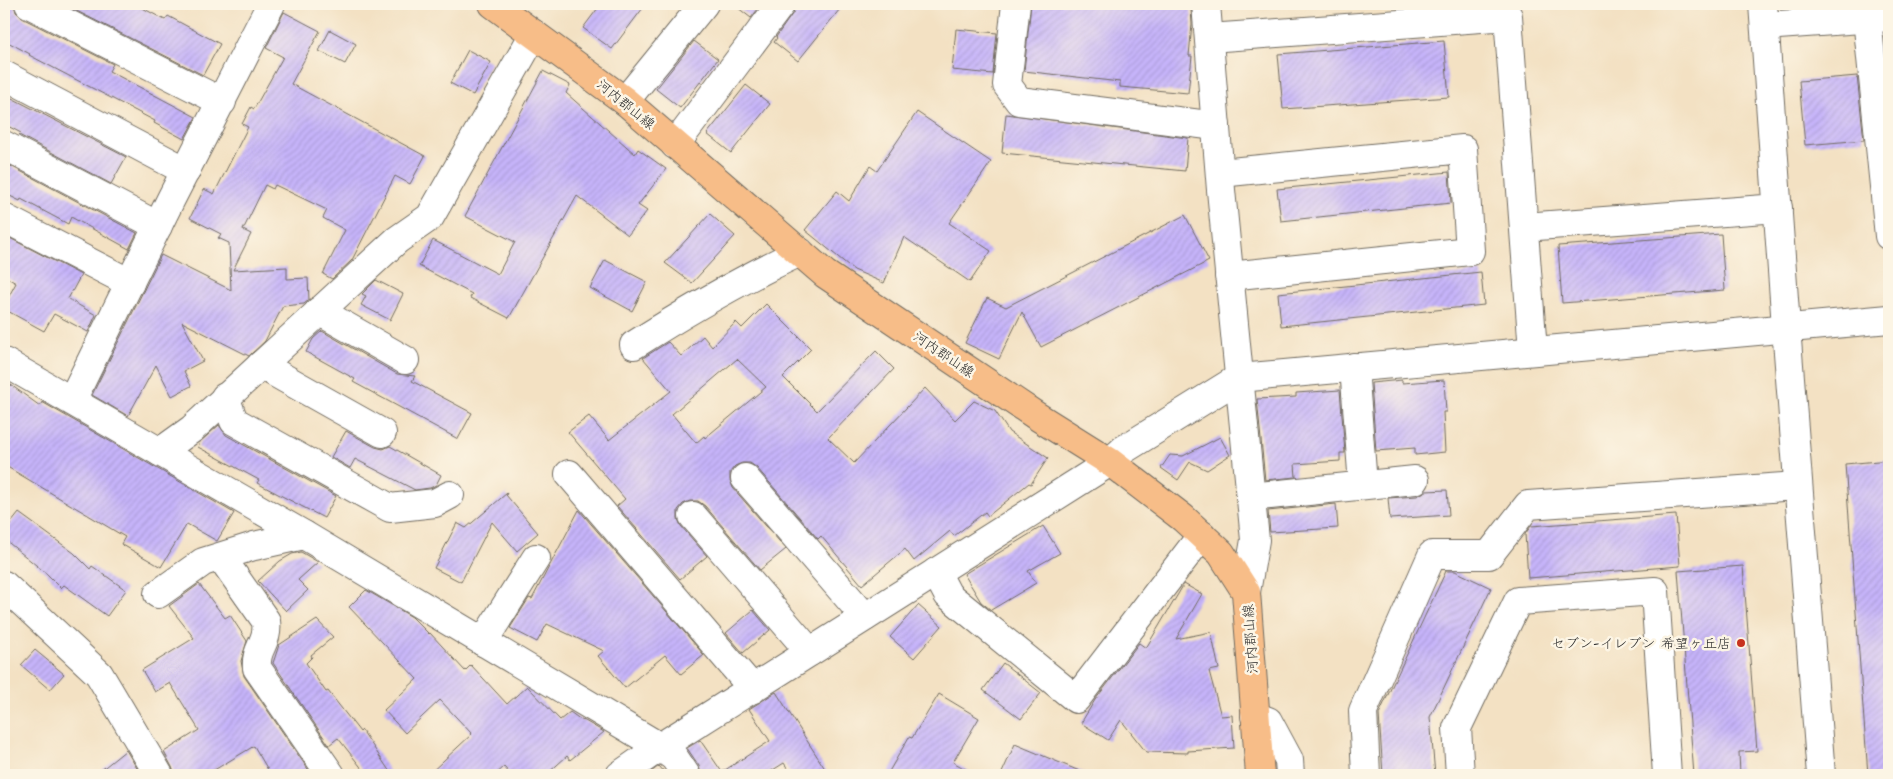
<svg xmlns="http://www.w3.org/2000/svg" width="1893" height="779" font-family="Kalam,'Klee One',sans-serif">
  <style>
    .building { fill: url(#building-hatch); fill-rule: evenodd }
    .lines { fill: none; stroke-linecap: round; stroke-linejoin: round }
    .minor-casing { stroke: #716b60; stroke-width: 30 }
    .major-casing { stroke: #716b60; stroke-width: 30 }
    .minor { stroke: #fff; stroke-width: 28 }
    .major { stroke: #f7bd88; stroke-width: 28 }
    .poi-dot { fill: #c8321e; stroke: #fcf5e5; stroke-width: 2 }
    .labels { text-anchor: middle; stroke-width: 5; stroke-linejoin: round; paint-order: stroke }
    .street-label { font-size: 14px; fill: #2b2b2b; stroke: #fcf5e5 }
    .poi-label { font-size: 14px; fill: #2b2b2b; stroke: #fcf5e5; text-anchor: end }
  </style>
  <defs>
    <pattern id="building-hatch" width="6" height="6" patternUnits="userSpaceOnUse" patternTransform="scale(1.25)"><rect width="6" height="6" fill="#c6b4fa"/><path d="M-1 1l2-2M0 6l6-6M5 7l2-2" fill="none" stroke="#aa9bd6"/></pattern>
  </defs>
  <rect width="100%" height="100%" fill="#fcf5e5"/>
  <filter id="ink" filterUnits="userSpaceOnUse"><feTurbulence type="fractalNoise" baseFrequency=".02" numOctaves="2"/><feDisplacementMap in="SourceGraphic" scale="10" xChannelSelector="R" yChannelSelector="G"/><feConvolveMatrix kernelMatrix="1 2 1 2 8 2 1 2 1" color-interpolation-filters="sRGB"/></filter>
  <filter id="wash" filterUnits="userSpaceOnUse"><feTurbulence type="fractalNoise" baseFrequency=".0096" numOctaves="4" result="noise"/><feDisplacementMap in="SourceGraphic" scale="20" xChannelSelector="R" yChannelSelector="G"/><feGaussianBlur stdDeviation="1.12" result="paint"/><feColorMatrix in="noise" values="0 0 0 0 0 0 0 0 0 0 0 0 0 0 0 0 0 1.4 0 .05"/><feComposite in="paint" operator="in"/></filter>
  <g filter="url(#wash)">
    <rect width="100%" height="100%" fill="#f3e1c3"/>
    <g id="blocks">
      <g class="building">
        <polygon points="4,4 14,4 16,12 22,18 113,64 109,71 196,117 184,139 154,123 155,121 29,55 30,54 4,40"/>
        <polygon points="63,4 135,4 165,20 168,16 220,44 203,75"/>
        <polygon points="601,4 646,4 612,49 583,28"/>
        <polygon points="733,4 762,4 751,18"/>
        <polygon points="796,4 844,4 798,61 774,42 777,38 776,37 793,13"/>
        <polygon points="1031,4 1148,4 1191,9 1192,24 1189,56 1192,56 1188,93 1120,87 1120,82 1024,71"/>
        <polygon points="284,12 320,31 291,84 425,156 410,184 395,176 352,260 332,279 323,274 345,230 323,218 327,210 275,185 273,189 265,185 243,230 251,234 233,270 287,267 287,279 308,278 309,300 304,304 283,306 265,341 249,356 182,322 203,361 184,371 191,386 172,396 156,365 128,416 92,395 161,255 231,290 229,243 218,238 221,234 190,218 204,189 214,194 248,127 242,124 251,107 254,109 283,57 266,48"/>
        <polygon points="956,29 997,33 993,74 952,70"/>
        <polygon points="330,30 356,44 345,64 319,51"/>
        <polygon points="694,41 718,59 680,108 656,89"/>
        <polygon points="1444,41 1449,97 1283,109 1278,54"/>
        <polygon points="468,50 491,62 473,95 450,83"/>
        <polygon points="543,71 570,85 566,93 635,154 638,149 666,169 638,205 647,211 628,235 577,196 509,318 470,298 472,294 419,266 433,240 498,274 515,242 465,216"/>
        <polygon points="1857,76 1864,140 1805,145 1799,81"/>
        <polygon points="746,85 770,104 731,153 707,134"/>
        <polygon points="4,94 126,157 111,184 19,135 21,133 4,124"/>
        <polygon points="917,112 991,162 949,223 991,251 970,282 904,237 884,283 854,270 805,230 837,191 849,201 870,166 877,171"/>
        <polygon points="1006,114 1188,138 1185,171 1002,153"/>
        <polygon points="5,163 137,233 129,249 71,217 68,224 21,199 20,201 4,193"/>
        <polygon points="1449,172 1451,203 1281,221 1277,189"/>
        <polygon points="710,214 735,236 692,283 665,263"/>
        <polygon points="1185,215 1209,261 1041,347 1022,312 999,359 965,343 987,298 1006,307"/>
        <polygon points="1721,234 1725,290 1562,303 1558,246"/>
        <polygon points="4,235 81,275 68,299 96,315 88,332 54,314 44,331 4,309 4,305 16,283 4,276"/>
        <polygon points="605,260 647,282 632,311 590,288"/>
        <polygon points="1481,272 1484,305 1281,326 1278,293"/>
        <polygon points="376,280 403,294 390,320 361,305 366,296 362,294"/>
        <path d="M 766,304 L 811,349 L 783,377 L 817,411 L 876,351 L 894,369 L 828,438 L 854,463 L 925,388 L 955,420 L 974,401 L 995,411 L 1009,432 L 1048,458 L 1031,484 L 1029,483 L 988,516 L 985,512 L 954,536 L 950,531 L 914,561 L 905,549 L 862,585 L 821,536 L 818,539 L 757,468 L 750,463 L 742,463 L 735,466 L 730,472 L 730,480 L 733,488 L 786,549 L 760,570 L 705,506 L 698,501 L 690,501 L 683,504 L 678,510 L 678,519 L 681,526 L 707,556 L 680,579 L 617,506 L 625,499 L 568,432 L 589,416 L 609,440 L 671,391 L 643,358 L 668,342 L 681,356 L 703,336 L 712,347 L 736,322 L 742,328 ZM 737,359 L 766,387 L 705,438 L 704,436 L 696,443 L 672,414 Z"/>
        <polygon points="322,331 397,374 415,376 412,381 472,413 458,439 353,382 355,379 306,352 313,339"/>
        <polygon points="4,380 40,406 42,402 234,513 217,541 187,524 161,567 121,544 125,537 4,465"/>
        <polygon points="1402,380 1402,383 1444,380 1446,412 1443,412 1445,452 1415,455 1415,448 1376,451 1371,383"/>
        <polygon points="1340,390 1345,453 1340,453 1340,461 1295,464 1296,477 1265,480 1257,399 1296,397 1296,393"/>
        <polygon points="219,425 226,435 336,496 324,518 257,483 259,480 198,447 200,442"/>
        <polygon points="346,431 375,447 383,449 390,446 441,475 436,485 430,488 415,490 355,459 350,468 331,457"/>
        <polygon points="1220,437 1230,455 1207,470 1190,462 1178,480 1161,468 1170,455 1183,456"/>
        <polygon points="1889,460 1889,775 1868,775 1845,464"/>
        <polygon points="1447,490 1449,515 1390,519 1388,498 1417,496 1426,491"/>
        <polygon points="507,493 506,495 538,533 517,551 492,522 461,582 434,568 457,523 466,528"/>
        <polygon points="1336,504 1338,528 1270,532 1268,511"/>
        <polygon points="579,510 704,655 681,674 665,655 625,688 598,656 604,651 547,624 537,642 510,628 529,598 532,599"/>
        <polygon points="19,513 74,553 90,569 92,566 126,590 107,616 64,585 61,588 47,574 4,539 4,532"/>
        <polygon points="1676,515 1680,566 1528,578 1525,534 1531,526"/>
        <polygon points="1043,526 1060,553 1028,571 1036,583 991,610 981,602 964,574"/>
        <polygon points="301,552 318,562 298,580 308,590 286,611 258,581 280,561 292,554"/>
        <polygon points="1743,566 1757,751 1739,752 1740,775 1694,775 1678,571"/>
        <polygon points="1446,571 1455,571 1491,588 1430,717 1435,775 1383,775 1379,714"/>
        <polygon points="199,584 225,618 230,615 247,641 241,661 244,676 312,775 271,775 254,746 206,775 175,775 172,767 164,752 199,730 170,683 155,692 142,670 194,638 169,606"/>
        <polygon points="1184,584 1202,594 1176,639 1211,632 1219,669 1209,671 1221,716 1232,715 1234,748 1188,751 1188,753 1146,752 1121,720 1108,740 1081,723 1095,700 1139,643 1146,648"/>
        <polygon points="366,590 412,617 429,634 430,633 465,671 471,665 507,704 527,686 560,720 570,712 581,720 585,721 604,732 570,760 567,756 546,775 511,775 504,767 495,775 428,775 472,734 440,700 405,733 384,710 417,679 349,607"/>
        <polygon points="918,605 942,626 914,658 890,637"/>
        <polygon points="753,610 770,630 743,653 726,633"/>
        <polygon points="317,620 333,637 311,655 312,657 306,663 326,692 328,691 360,732 362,730 392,775 367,775 338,738 329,745 273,663 279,645"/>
        <polygon points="35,650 64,674 50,690 21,665"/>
        <polygon points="1003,663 1041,693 1021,719 983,690"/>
        <polygon points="776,692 829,775 792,775 784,763 765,775 701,775 699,766 687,748 700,740 722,772 770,741 749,709"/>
        <polygon points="939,694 979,718 953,762 976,775 887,775 909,737 912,738"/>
        <polygon points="1015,744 1089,775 1001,775"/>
        <polygon points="126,750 141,775 95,775"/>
        <polygon points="659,766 667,775 647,775"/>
      </g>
    </g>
  </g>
  <g filter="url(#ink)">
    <use href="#blocks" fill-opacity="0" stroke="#716b60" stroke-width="1"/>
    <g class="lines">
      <g class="minor-casing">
        <g id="minor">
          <polyline points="29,4 222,102"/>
          <polyline points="1016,4 1007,85 1019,101 1216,126"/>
          <polyline points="1206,4 1221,190 1255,540 1246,592"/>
          <polyline points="1763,4 1786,327 1821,775"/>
          <polyline points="1867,18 1889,236"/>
          <polyline points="1765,26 1889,17"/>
          <polyline points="1209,38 1508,16 1533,351"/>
          <polyline points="4,75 186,171"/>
          <polyline points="625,101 704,4"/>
          <polyline points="4,145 158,226"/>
          <polyline points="675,145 781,4"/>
          <polyline points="1220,173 1463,149 1470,251 1229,276"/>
          <polyline points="4,218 130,283"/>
          <polyline points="1524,227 1778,208"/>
          <polyline points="319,311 405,360"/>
          <path d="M 634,345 C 687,311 742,279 800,252"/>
          <polyline points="4,362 304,535 660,747 674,757 686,775"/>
          <polyline points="261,365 382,433"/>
          <polyline points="1354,367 1363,485"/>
          <polyline points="225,397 234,421 390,508 435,503 450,495"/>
          <polyline points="72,400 171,199 271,4"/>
          <polyline points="160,452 192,429 397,240 430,217 534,34"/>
          <polyline points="569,474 753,689"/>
          <polyline points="745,478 865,617"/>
          <polyline points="1250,497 1415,480"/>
          <polyline points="693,516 810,652"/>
          <path d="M 221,557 L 266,621 C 269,643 255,647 257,668 L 331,775"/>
          <polyline points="936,572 948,595 1076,699 1202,535"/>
          <polyline points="4,585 99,674 159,775"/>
          <polyline points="158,594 203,562 254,546 304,535"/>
          <polyline points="483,642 536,558"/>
          <polyline points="1255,716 1268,721 1289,760 1290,775"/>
          <polyline points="620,775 660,747 1110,462 1123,450 1239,378 1889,319"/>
          <polyline points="1366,775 1363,711 1432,555 1489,555 1528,505 1798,486"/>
          <polyline points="1460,775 1457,728 1518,601 1655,591 1667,775"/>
        </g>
      </g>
      <g class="major-casing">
        <polyline id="major" points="493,4 625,101 825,274 1035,415 1110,462 1183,518 1221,553 1246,592 1260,775"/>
      </g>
      <use href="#minor" class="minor"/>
      <use href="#major" class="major"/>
    </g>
  </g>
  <circle class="poi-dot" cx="1741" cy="643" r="5"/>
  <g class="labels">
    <g class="street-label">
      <text transform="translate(626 104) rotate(39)" y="5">河内郡山線</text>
      <text transform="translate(944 354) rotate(34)" y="5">河内郡山線</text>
      <text transform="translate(1250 639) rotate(-94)" y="5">河内郡山線</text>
    </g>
    <g class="poi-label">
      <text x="1731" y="648">セブン-イレブン 希望ヶ丘店</text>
    </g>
  </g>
  <rect width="1893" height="779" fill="none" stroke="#fcf5e5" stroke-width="20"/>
</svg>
